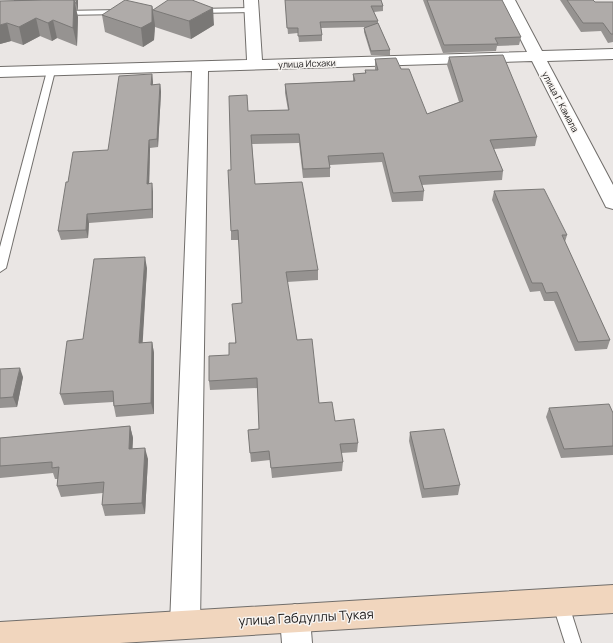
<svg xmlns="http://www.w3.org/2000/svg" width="613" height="643" font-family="Manrope,sans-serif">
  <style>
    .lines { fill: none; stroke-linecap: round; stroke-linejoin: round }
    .lane-casing { stroke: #716e6b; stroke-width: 2 }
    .street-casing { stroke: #716e6b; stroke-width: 2 }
    .secondary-casing { stroke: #716e6b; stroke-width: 2 }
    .lane { fill: #fff; fill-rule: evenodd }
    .street { fill: #fff; fill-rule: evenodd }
    .secondary { fill: #f1d6be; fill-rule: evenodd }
    .wall { fill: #969391 }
    .shaded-wall { fill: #7a7876 }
    .building { fill: #afaba9; stroke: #7a7876 }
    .labels { text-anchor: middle; stroke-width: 3; stroke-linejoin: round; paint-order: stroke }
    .far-street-label { font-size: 9px; fill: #1b1919; stroke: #f7f4f1 }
    .near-street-label { font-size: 13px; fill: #1b1919; stroke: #f7f4f1 }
  </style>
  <rect width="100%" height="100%" fill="#eae6e4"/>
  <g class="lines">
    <g class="lane-casing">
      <g id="lane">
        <polygon points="251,8 254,8 254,12 197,13 193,11 197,9"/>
        <polygon points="121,10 124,10 124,14 61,15 57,13 61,11"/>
        <polygon points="51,68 55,71 6,268 0,272 0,247 47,71"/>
        <polygon points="560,595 566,597 568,602 581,643 565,643 552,602 554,597"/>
      </g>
    </g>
    <g class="street-casing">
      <g id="street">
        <polygon points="244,0 258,0 262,60 527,52 501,0 515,0 542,51 613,49 613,59 547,61 613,185 613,209 606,207 604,203 532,61 208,71 200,625 195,635 185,639 175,635 170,625 192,71 0,77 0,67 247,60"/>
        <polygon points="295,604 305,608 310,618 312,643 282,643 280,618 285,608"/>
      </g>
    </g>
    <g class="secondary-casing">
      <polygon id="secondary" points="613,585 613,613 120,643 0,643 0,622"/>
    </g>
    <use href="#lane" class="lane"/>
    <use href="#street" class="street"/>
    <use href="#secondary" class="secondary"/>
  </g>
  <g class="wall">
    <polygon points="78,0 78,10 76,10 78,17 77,46 57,38 52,41 40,36 23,45 11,41 0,44 14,1"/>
    <polygon points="285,0 381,0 383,6 383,11 374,12 378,21 378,23 390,50 390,55 371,55 364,32 364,28 366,27 321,28 322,35 322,41 299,42 298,33 288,34"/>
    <polygon points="423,0 502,0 521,37 519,45 497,46 496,51 443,53"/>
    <polygon points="560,0 593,0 595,2 613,2 613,42 608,43 601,31 581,32"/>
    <polygon points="152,6 153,10 214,25 191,39 155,27 155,25 154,40 143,47 105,32 102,15"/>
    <polygon points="449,57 537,137 535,146 494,149 503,171 502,180 422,185 424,191 423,201 392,202 382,162 330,165 330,177 303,178 299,143 252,144 255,184 318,270 318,280 287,282 297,340 319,403 335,421 358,443 357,452 341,453 343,462 342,471 272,478 270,460 251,462 248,430 259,429 258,388 210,390 209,381 229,355 235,343 242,303 239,240 231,240 231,170 248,111 288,110 285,93 285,84 353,81 353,74 365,73 365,70 375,70 375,59 401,69 427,114 459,102 447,65"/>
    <polygon points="152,74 153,85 160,84 161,92 158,147 150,148 149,183 153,192 153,218 89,223 88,238 61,240 58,231 68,182 108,150"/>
    <polygon points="494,191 567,235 565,242 610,340 607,349 575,351 554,301 544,301 540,291 530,292 492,200"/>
    <polygon points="147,268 142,343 152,342 154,353 154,414 116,417 113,402 64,405 60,394 83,339"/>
    <polygon points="0,369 23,377 17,407 0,408"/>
    <polygon points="549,408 613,413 613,455 561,458 546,417"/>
    <polygon points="130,426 133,438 132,449 148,459 145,514 105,516 102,505 103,493 61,497 57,486 58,479 55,479 53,473 0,478 0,438"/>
    <polygon points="410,432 460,485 458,495 422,498 409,441"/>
  </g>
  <g class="shaded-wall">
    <polygon points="74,0 78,17 77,46 73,28"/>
    <polygon points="77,0 78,0 78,10 76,3"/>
    <polygon points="152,6 155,25 154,40 143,47 141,28"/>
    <polygon points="213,8 214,25 191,39 189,21"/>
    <polygon points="36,18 40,36 23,45 19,27"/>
    <polygon points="53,20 57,38 52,41 48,23"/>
    <polygon points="7,23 11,41 0,44 0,25"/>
    <polygon points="152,74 153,82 152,93 151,85"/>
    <polygon points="160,84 161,92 158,147 157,139"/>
    <polygon points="149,140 150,148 149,192 147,184"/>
    <polygon points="152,183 153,192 153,218 152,209"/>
    <polygon points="87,214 89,223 88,238 86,230"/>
    <polygon points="145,257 147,268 142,354 139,343"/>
    <polygon points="152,342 154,353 154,414 151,403"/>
    <polygon points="20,368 23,377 17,407 13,397"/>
    <polygon points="130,426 133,438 132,461 129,449"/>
    <polygon points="145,448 148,459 145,514 142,503"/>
  </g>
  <g class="building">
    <polygon points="15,0 42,0 14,1"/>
    <polygon points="42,0 74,0 73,28 53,20 48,23 36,18 19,27 7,23 0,25 0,1"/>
    <polygon points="74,0 77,0 76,3 75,3"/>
    <polygon points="125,0 152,6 152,22 141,28 102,15"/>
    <polygon points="168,0 192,0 213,8 189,21 153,10"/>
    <polygon points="285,0 381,0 383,6 371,6 378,21 320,22 322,35 298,36 298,28 287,28"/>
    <polygon points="427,0 502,0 521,37 495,38 498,44 444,45"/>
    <polygon points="567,0 593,0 595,2 613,2 613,34 611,34 603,23 583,23"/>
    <polygon points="378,23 390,50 371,51 364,28"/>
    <polygon points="503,55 537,137 490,140 503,171 419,176 424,191 393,193 383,153 328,156 330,168 303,169 299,134 251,135 255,184 302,182 318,270 286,272 297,340 312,339 319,403 332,402 335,421 354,419 358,443 340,444 343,462 271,468 269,451 250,453 248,430 259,429 257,378 209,381 209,356 229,355 229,343 236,343 232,304 242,303 238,230 231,231 228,170 231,170 229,96 247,95 248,111 289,110 285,84 355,81 353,74 366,73 365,70 378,70 375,59 396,58 401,69 409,69 427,114 463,101 449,57"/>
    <polygon points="152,74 151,85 160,84 157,139 149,140 147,184 152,183 152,209 87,214 86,230 58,231 66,182 68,182 73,152 108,150 119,76"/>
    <polygon points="544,189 567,235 562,235 610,340 578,342 557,292 546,293 542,283 532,283 494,191"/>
    <polygon points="145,257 139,343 152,342 151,403 114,406 113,391 60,394 67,341 83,339 94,259"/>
    <polygon points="20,368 13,397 0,398 0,369"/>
    <polygon points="609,404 613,413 613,446 564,449 549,408"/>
    <polygon points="130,426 129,449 145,448 142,503 102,505 104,482 57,486 59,467 52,468 52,462 0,466 0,438"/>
    <polygon points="444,429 460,485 424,489 410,432"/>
  </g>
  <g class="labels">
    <g class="far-street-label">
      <text transform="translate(307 64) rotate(-2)" y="3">улица Исхаки</text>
      <text transform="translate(560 102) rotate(62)" y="3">улица Г. Камала</text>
    </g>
    <g class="near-street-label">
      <text transform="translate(306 617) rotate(-3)" y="5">улица Габдуллы Тукая</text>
    </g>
  </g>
</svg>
